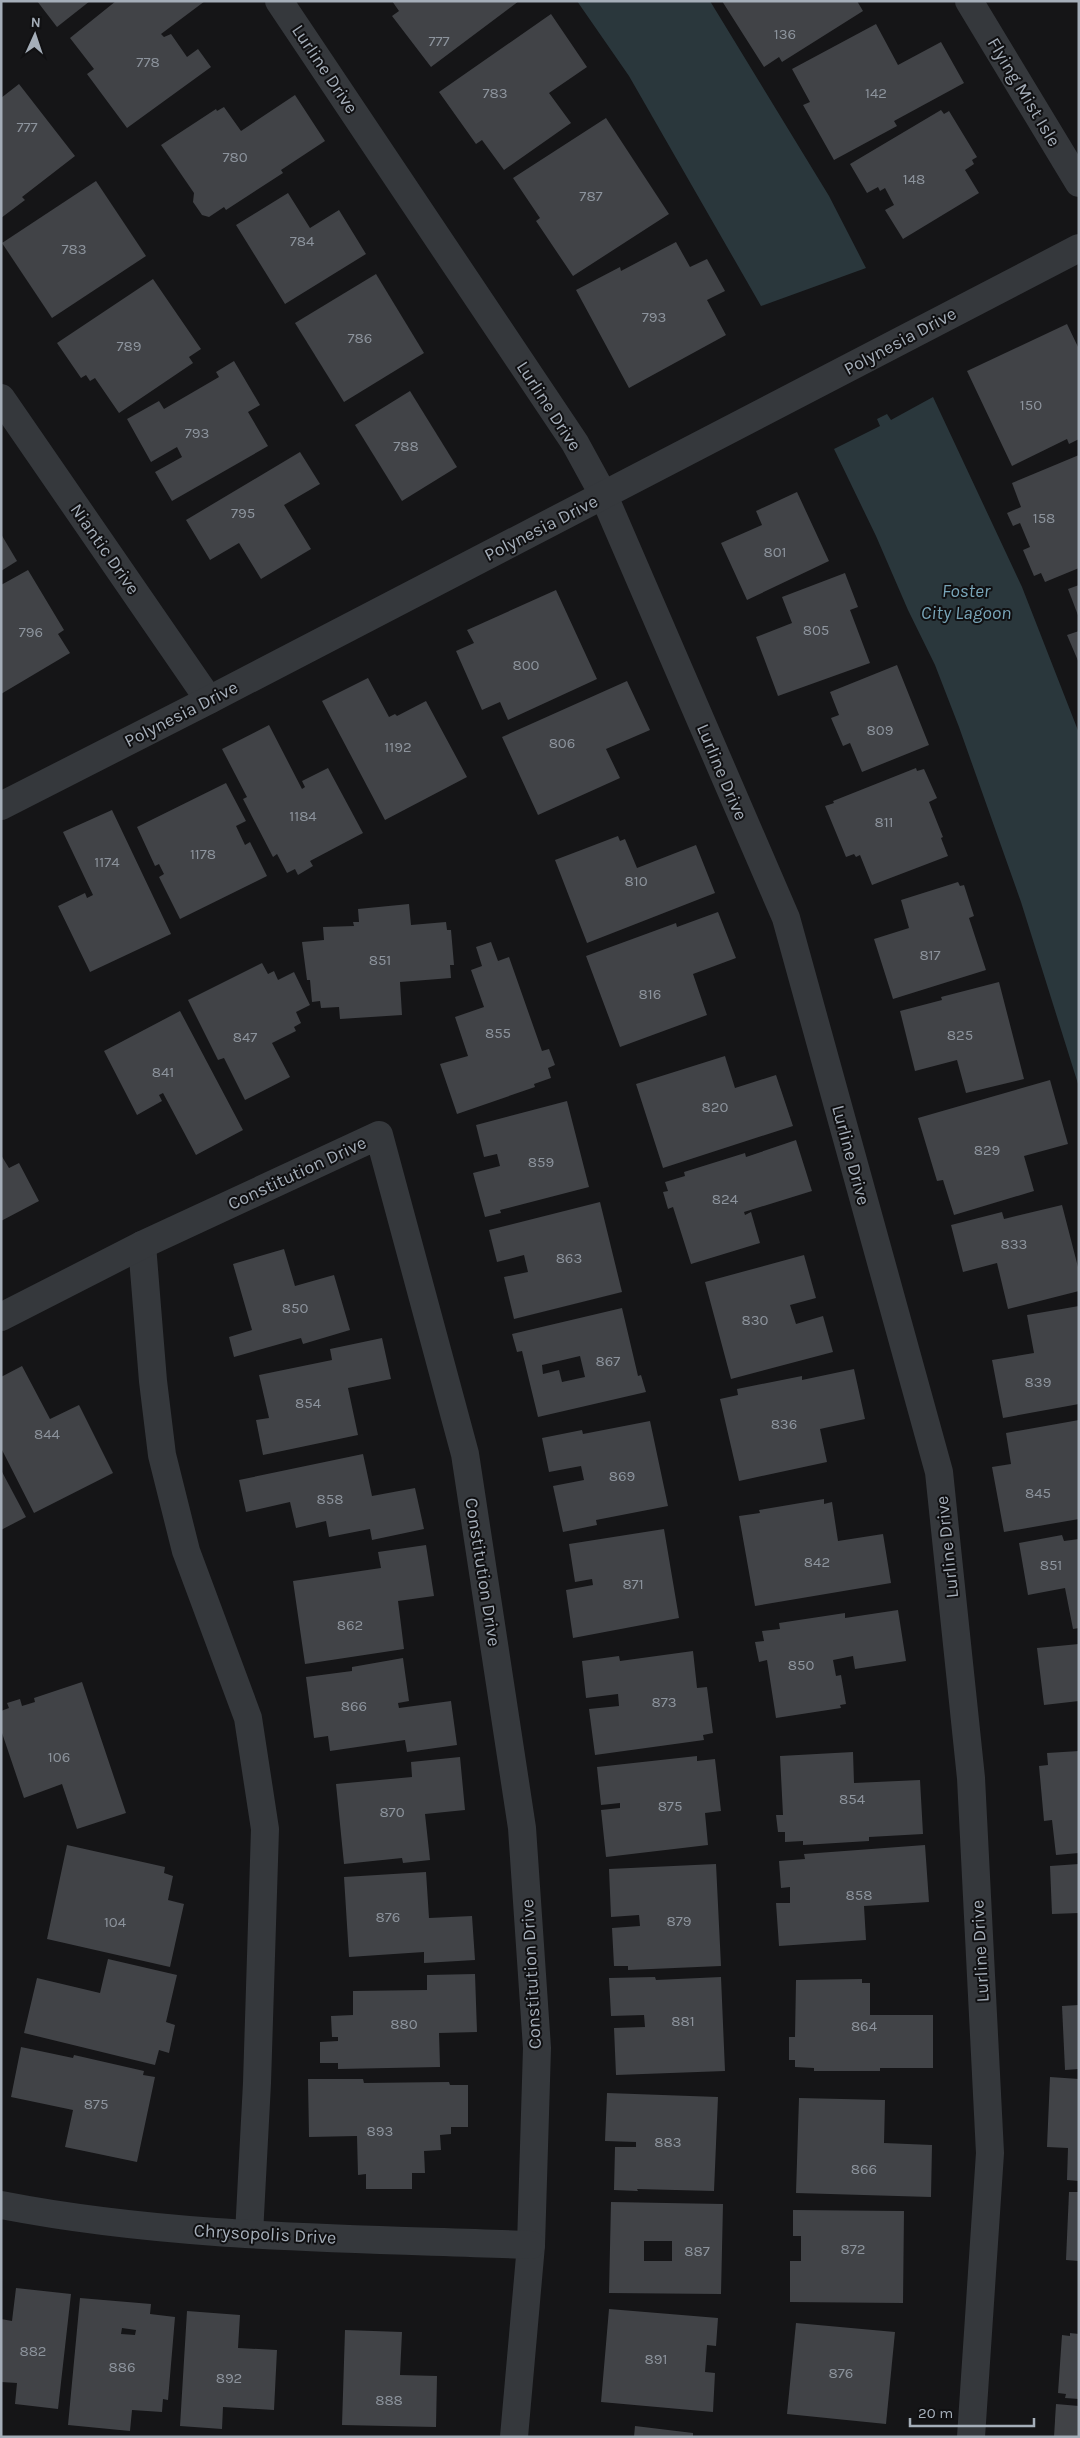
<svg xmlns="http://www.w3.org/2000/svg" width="1080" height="2438" font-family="Karla,sans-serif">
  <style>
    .water { fill: #2a373c }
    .building { fill: #414347; fill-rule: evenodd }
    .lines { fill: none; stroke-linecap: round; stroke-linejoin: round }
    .minor { stroke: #35383c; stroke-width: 28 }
    .labels { text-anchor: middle; stroke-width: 4; stroke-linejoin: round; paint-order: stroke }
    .number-label { font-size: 15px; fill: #8c939c }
    .street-label { font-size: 18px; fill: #a5aeb9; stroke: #101012 }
    .water-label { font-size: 19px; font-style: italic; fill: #78a4b7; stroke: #101012 }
  </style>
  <rect width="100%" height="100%" fill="#151517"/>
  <g class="water">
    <polygon points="577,1 710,1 829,196 866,268 761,306 629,76"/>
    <polygon points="933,397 1022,587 1079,733 1079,1087 1021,902 959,727 935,665 908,610 876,536 834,449 880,426 877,419 887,414 891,420"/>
  </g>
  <g class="building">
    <polygon points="37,1 90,1 57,27"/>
    <polygon points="116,1 205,1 161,34 164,37 171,34 187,57 198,49 211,67 127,128 87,74 94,69 70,38"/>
    <polygon points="392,1 519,1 431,67 392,16 399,11"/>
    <polygon points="722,1 857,1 863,11 782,62 779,57 764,67"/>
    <polygon points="551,14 587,67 549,93 571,123 504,170 482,140 476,144 439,92"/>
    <polygon points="876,24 898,65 941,42 964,83 894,121 897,126 834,160 803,105 810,102 792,69"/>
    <polygon points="19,84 75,156 22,197 25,200 1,218 1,98"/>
    <polygon points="295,95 325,141 281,170 283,173 226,210 224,207 209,217 202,215 193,202 194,193 161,145 216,109 217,111 224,107 241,131"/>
    <polygon points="941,110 944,114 949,111 977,157 972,160 974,164 965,170 979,193 903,239 885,210 894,205 885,188 880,191 878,187 867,193 850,164"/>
    <polygon points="606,118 669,214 573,276 536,221 540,218 513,178"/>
    <polygon points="96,181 146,256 52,318 2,243"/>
    <polygon points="288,193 310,228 339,210 366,254 285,304 236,225"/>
    <polygon points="676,242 690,267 707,259 725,291 707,300 726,335 629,388 576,290 620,267 621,271"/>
    <polygon points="376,274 424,353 344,402 295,323"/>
    <polygon points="153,279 201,349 189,357 193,363 119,413 95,378 90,381 86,375 81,378 57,343"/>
    <polygon points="1067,324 1079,349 1079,439 1069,444 1067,439 1012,466 967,371"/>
    <polygon points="234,361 260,405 248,412 268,446 172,501 155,472 182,457 177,447 151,462 127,419 159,401 164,409 219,377 216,372"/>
    <polygon points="410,391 457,467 402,501 355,425"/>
    <polygon points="300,452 320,484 284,505 311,549 261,579 239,543 210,560 186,520"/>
    <polygon points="1079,455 1079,568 1045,582 1041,573 1034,576 1023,550 1030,547 1020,523 1013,526 1007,513 1021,507 1012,483"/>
    <polygon points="797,492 829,561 747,600 721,543 762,525 756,511"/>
    <polygon points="1,534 17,561 1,571"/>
    <polygon points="28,570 64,630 58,634 70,653 1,694 1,585"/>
    <polygon points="845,573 858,607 850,610 870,663 778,696 756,637 792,623 782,597"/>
    <polygon points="1079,585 1079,618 1068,589"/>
    <polygon points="556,590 597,679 508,720 500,702 482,710 456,651 474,643 467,630"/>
    <polygon points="1079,631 1079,663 1067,635"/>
    <polygon points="897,665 929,745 862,772 850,743 843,746 831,718 839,715 830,692"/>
    <polygon points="368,678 389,717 395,714 397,716 426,701 467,777 385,820 322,701"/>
    <polygon points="627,681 650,730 606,749 620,778 538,815 502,737"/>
    <polygon points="269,725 302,789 305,787 302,781 328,768 363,833 310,861 313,866 298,875 295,869 287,873 277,854 273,857 243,799 247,797 222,749"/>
    <polygon points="916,768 917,771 924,769 937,798 929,802 943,837 941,838 948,856 872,885 860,855 856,857 854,854 846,857 825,806 834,803 833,801"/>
    <polygon points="226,783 246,821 236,826 245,845 250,842 267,876 180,919 159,877 164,874 159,864 155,866 137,827"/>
    <polygon points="112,810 171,934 90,972 58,906 85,893 87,898 93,895 63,832"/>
    <polygon points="618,836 620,841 625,839 637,868 696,845 715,893 587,943 555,860"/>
    <polygon points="958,882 960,886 964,885 974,916 969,918 986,970 893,999 874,939 909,928 901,900"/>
    <polygon points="409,904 411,925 446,922 447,930 451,930 454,965 450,965 451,978 400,982 402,1015 340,1019 339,1007 321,1008 320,1001 312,1002 310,980 307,980 302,942 324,940 323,927 354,926 353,922 359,922 358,909"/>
    <polygon points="718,912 736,958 693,974 707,1015 620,1047 586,956 676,923 677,927"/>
    <polygon points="491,942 498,961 509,957 542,1051 549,1049 555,1065 548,1068 551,1078 534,1084 535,1087 457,1114 440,1064 468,1056 455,1017 484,1007 471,970 482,966 476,947"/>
    <polygon points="262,963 268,974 274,971 278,980 294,972 310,1005 296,1012 301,1023 294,1027 296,1031 272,1043 290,1077 245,1100 224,1058 218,1060 188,1000"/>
    <polygon points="999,982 1024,1079 966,1093 957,1060 915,1071 900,1011 942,1000 941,997"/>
    <polygon points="180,1011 243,1130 196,1155 163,1093 159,1095 162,1101 137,1115 104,1051"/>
    <polygon points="725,1056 735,1088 776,1075 793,1126 663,1168 636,1084"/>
    <polygon points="1050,1080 1068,1144 1024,1156 1034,1191 954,1215 943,1180 937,1181 918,1118"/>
    <polygon points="567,1101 589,1187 500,1210 501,1213 485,1217 473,1173 500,1166 497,1154 484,1157 476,1125"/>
    <polygon points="796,1140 812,1191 744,1212 745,1215 751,1212 760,1243 691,1264 673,1207 668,1209 663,1192 668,1191 665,1182 685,1176 684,1172 745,1153 746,1157"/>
    <polygon points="1,1155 9,1168 19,1163 39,1201 1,1221"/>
    <polygon points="600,1202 622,1292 514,1319 504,1277 528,1272 524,1255 497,1262 489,1230"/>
    <polygon points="1062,1205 1079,1271 1079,1291 1008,1309 997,1263 963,1272 951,1225 1002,1212 1004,1219"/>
    <polygon points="284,1249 295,1286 334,1275 350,1330 303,1344 301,1338 234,1357 229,1337 252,1330 233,1264"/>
    <polygon points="804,1255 816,1298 790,1305 796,1324 823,1316 833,1352 731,1379 705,1282"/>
    <polygon points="1079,1306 1079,1404 1003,1418 992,1360 1034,1353 1027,1315"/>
    <path d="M 622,1308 L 638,1376 L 641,1375 L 646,1392 L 538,1417 L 522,1351 L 517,1352 L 512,1334 ZM 580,1356 L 585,1377 L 562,1382 L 559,1370 L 543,1374 L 542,1365 Z"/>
    <polygon points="382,1338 391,1379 348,1388 358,1435 263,1455 256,1420 269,1418 259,1375 332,1360 330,1349"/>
    <polygon points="22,1366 50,1419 79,1405 113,1473 34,1513 1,1448 1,1377"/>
    <polygon points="854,1369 865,1419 820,1429 827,1462 739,1481 720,1399 738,1395 737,1389 802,1376 802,1380"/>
    <polygon points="1079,1420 1079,1519 1004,1532 992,1467 1011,1464 1006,1433"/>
    <polygon points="650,1421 668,1506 596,1520 597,1525 563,1532 553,1486 584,1480 581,1466 549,1472 542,1438 582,1430 583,1434"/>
    <polygon points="363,1454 372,1496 415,1488 424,1529 372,1540 370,1529 329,1537 326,1521 296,1528 290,1502 246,1512 239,1480"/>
    <polygon points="1,1470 26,1517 1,1530"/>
    <polygon points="824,1499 824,1504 832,1502 838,1541 883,1534 891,1583 755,1606 739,1516 760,1513 759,1510"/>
    <polygon points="664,1529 679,1618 573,1638 566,1590 593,1585 592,1579 575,1582 569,1544"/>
    <polygon points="1062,1535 1064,1541 1079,1539 1079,1628 1073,1629 1065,1588 1028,1595 1019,1543"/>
    <polygon points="426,1545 434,1596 398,1601 404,1649 305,1664 293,1581 381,1568 378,1552"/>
    <polygon points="898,1610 906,1661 855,1669 853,1656 833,1660 836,1676 841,1675 846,1704 840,1705 841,1708 776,1718 767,1660 759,1662 755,1642 764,1641 762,1631 780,1629 779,1623 845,1613 845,1618"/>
    <polygon points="1079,1644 1079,1701 1044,1705 1037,1648"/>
    <polygon points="693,1651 697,1688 707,1687 713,1733 703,1735 704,1740 595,1755 589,1709 619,1706 618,1694 586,1698 582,1661 619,1656 620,1661"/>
    <polygon points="403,1658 409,1701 398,1703 399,1708 451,1701 457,1745 407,1752 405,1740 330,1751 328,1736 314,1738 306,1677 352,1671 352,1667"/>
    <polygon points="82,1682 126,1813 77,1829 62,1784 24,1798 1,1730 1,1711 9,1708 7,1703 20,1699 22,1706 35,1702 34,1698"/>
    <polygon points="1079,1751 1079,1853 1056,1855 1052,1820 1044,1821 1039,1766 1048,1765 1047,1753"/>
    <polygon points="853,1752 854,1783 920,1780 923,1834 869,1837 869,1841 803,1845 803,1841 785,1842 785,1832 778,1832 776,1815 783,1815 780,1756"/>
    <polygon points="697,1756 697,1761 715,1759 721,1811 705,1813 708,1845 606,1857 601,1810 620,1808 620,1803 601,1805 597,1767"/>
    <polygon points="460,1757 465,1810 425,1814 430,1860 403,1863 402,1858 344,1864 336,1784 412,1777 411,1762"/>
    <polygon points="67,1845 165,1867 164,1873 173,1876 168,1900 184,1904 170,1967 47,1939"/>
    <polygon points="925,1845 929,1902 864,1906 866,1940 779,1946 776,1903 790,1903 790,1887 781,1888 779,1861 805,1859 804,1854"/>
    <polygon points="716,1864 721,1966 628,1970 628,1966 614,1966 612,1928 640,1926 639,1915 611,1917 609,1869"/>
    <polygon points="1079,1864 1079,1913 1052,1914 1050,1866"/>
    <polygon points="426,1872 429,1918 472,1916 475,1960 424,1963 424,1952 349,1957 344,1877"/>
    <polygon points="108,1959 177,1975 166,2022 175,2025 169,2053 159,2050 155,2065 24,2033 37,1978 100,1993"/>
    <polygon points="475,1974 477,2032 439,2033 440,2067 338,2069 338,2063 320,2063 320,2042 338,2041 338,2037 332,2037 331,2016 353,2015 353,1991 427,1990 427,1975"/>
    <polygon points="655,1977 656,1980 721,1977 725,2071 616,2075 614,2028 645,2027 644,2015 611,2016 609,1978"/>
    <polygon points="862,1979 862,1983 870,1983 870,2015 933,2015 933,2068 880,2068 880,2071 814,2071 814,2068 795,2067 795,2060 789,2060 789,2037 795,2037 796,1980"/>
    <polygon points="1079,2005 1079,2069 1065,2070 1062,2006"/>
    <polygon points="21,2047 73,2058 74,2055 144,2071 143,2075 155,2077 137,2162 65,2147 73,2110 11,2097"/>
    <polygon points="1050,2077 1079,2079 1079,2181 1067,2180 1068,2148 1047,2147"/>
    <polygon points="308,2079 363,2079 364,2083 449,2082 450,2085 468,2085 468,2127 451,2127 451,2134 440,2135 441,2150 424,2151 425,2173 412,2173 412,2189 366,2189 366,2174 358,2175 357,2136 309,2137"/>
    <polygon points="607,2093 718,2097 714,2191 637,2189 638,2191 614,2190 615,2147 636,2147 636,2142 605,2141"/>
    <polygon points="799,2098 885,2100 884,2143 932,2145 931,2197 796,2193"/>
    <polygon points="1069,2192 1079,2192 1079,2261 1066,2260"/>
    <path d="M 611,2202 L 723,2204 L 721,2294 L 609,2293 ZM 644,2241 L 672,2241 L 672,2261 L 644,2261 Z"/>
    <polygon points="793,2210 904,2211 903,2303 790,2302 790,2261 801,2261 801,2236 793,2236"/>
    <polygon points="16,2288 71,2294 58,2409 15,2404 17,2383 1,2382 1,2319 12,2321"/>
    <path d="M 80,2298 L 151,2304 L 150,2314 L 175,2317 L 168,2400 L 163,2399 L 162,2412 L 132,2410 L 130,2431 L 68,2425 ZM 122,2328 L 136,2330 L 135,2335 L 121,2334 Z"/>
    <polygon points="609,2309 718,2318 716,2346 707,2345 705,2372 715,2373 713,2412 601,2402"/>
    <polygon points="187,2311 240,2315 238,2348 277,2350 274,2410 223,2407 222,2429 180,2426"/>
    <polygon points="796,2323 895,2332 886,2424 787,2414"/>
    <polygon points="345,2330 402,2332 400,2375 437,2376 436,2427 342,2425"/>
    <polygon points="1070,2333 1079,2334 1079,2399 1065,2398 1066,2394 1058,2393 1062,2335 1070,2336"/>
    <polygon points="1056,2404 1079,2406 1079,2437 1054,2437"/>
    <polygon points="635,2426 693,2433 693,2437 634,2437"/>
  </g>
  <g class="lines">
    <g class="minor">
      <polyline points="279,1 575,443 604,496 786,918 939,1472 971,1778 990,2153 971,2437"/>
      <polyline points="969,1 1079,183"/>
      <polyline points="1,398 209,700"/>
      <polyline points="1,806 209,700 1079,248"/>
      <polyline points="142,1245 153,1381 162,1455 186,1551 248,1718 265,1829 257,2083 249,2234"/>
      <polyline points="1,1317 142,1245 379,1135 465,1454 522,1828 537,2048 531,2245 514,2437"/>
      <path d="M 1,2205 C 176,2239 354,2238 531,2245"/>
    </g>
  </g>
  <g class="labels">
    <g class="number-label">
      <text x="785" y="39">136</text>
      <text x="439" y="46">777</text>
      <text x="148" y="67">778</text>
      <text x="495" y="98">783</text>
      <text x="876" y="98">142</text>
      <text x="27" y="132">777</text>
      <text x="235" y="162">780</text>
      <text x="914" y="184">148</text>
      <text x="591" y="201">787</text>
      <text x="302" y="246">784</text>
      <text x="74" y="254">783</text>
      <text x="654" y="322">793</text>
      <text x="360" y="343">786</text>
      <text x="129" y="351">789</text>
      <text x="1031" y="410">150</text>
      <text x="197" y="438">793</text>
      <text x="406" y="451">788</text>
      <text x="243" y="518">795</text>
      <text x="1044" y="523">158</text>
      <text x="775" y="557">801</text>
      <text x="816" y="635">805</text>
      <text x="31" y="637">796</text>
      <text x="526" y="670">800</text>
      <text x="880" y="735">809</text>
      <text x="562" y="748">806</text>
      <text x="398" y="752">1192</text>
      <text x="303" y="821">1184</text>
      <text x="884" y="827">811</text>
      <text x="203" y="859">1178</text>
      <text x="107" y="867">1174</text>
      <text x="636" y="886">810</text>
      <text x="930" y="960">817</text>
      <text x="380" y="965">851</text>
      <text x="650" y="999">816</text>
      <text x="498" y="1038">855</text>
      <text x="960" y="1040">825</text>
      <text x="245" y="1042">847</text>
      <text x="163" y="1077">841</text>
      <text x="715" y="1112">820</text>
      <text x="987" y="1155">829</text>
      <text x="541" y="1167">859</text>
      <text x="725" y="1204">824</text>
      <text x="1014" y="1249">833</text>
      <text x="569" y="1263">863</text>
      <text x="295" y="1313">850</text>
      <text x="755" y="1325">830</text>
      <text x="608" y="1366">867</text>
      <text x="1038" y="1387">839</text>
      <text x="308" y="1408">854</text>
      <text x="784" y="1429">836</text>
      <text x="47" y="1439">844</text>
      <text x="622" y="1481">869</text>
      <text x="1038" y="1498">845</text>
      <text x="330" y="1504">858</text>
      <text x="817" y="1567">842</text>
      <text x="1051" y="1570">851</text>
      <text x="633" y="1589">871</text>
      <text x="350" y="1630">862</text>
      <text x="801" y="1670">850</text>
      <text x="664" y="1707">873</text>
      <text x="354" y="1711">866</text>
      <text x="59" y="1762">106</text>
      <text x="852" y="1804">854</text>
      <text x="670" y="1811">875</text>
      <text x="392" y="1817">870</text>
      <text x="859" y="1900">858</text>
      <text x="388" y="1922">876</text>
      <text x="679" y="1926">879</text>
      <text x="115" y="1927">104</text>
      <text x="683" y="2026">881</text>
      <text x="404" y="2029">880</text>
      <text x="864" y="2031">864</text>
      <text x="96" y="2109">875</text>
      <text x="380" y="2136">893</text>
      <text x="668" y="2147">883</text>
      <text x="864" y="2174">866</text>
      <text x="853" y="2254">872</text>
      <text x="697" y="2256">887</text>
      <text x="33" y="2356">882</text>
      <text x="656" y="2364">891</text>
      <text x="122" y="2372">886</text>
      <text x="841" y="2378">876</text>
      <text x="229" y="2383">892</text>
      <text x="389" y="2405">888</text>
    </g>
    <g class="street-label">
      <text transform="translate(325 69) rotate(56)" y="6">Lurline Drive</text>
      <text transform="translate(1024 92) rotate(59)" y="6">Flying Mist Isle</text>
      <text transform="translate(900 341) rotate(-28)" y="6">Polynesia Drive</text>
      <text transform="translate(549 406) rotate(57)" y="6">Lurline Drive</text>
      <text transform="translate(541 528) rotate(-27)" y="6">Polynesia Drive</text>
      <text transform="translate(105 549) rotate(55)" y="6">Niantic Drive</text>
      <text transform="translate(181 714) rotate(-27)" y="6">Polynesia Drive</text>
      <text transform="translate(722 772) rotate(67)" y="6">Lurline Drive</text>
      <text transform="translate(851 1155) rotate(75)" y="6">Lurline Drive</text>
      <text transform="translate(297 1173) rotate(-25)" y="6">Constitution Drive</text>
      <text transform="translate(947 1547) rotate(-96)" y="6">Lurline Drive</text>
      <text transform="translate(483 1572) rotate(81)" y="6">Constitution Drive</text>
      <text transform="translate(980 1951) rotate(-93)" y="6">Lurline Drive</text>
      <text transform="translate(531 1974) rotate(-93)" y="6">Constitution Drive</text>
      <text transform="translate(265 2234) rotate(3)" y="6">Chrysopolis Drive</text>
    </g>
    <g class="water-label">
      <text x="966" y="597">Foster<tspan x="966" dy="22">City Lagoon</tspan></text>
    </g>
  </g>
  <rect width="1080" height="2438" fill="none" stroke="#a5aeb9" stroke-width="5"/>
  <g transform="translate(35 35) rotate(3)" stroke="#101012" stroke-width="4" paint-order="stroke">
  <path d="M0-4L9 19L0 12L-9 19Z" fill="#a5aeb9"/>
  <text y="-8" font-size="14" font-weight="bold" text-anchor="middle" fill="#a5aeb9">N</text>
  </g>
  <path d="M910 2418v8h124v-8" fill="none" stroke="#a5aeb9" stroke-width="2.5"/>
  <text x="918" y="2418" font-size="15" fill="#a5aeb9" stroke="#101012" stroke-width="4" paint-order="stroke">20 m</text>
</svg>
